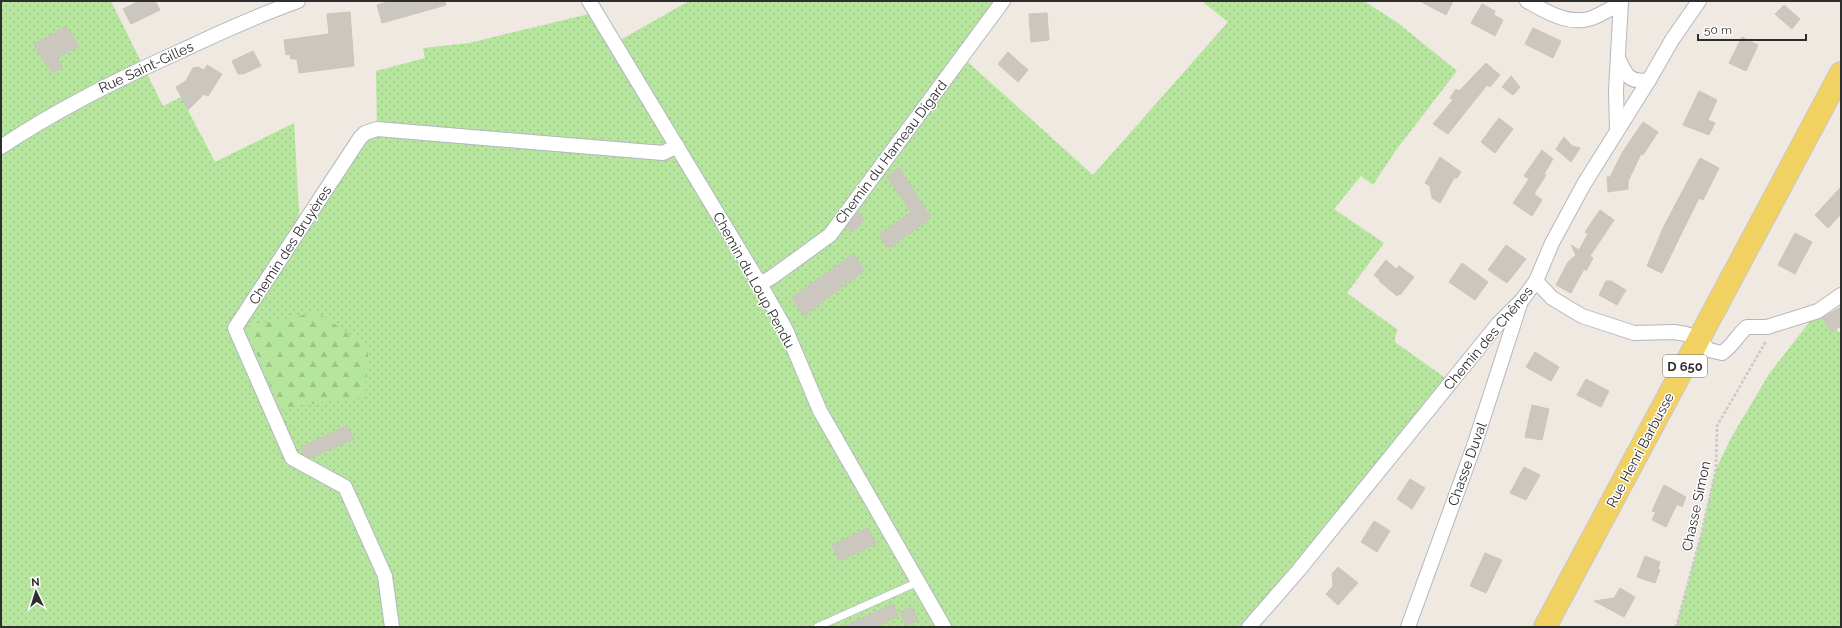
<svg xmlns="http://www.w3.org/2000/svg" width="1842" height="628" font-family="Raleway,sans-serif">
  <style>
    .green { fill: url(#green-dots) }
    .forest { fill: url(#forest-firs) }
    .building { fill: #cbc7bf; stroke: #cbc5ba }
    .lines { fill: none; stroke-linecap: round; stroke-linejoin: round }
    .lane-casing { stroke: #b4b7c1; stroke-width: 8 }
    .street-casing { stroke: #b4b7c1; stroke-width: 16 }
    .primary-casing { stroke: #c9c9c9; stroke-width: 24 }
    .path { stroke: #c9c9c9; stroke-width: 2.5; stroke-dasharray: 3 2; stroke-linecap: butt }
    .lane { stroke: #fff; stroke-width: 7 }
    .street { stroke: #fff; stroke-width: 14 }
    .primary { stroke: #f2d163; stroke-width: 22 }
    .labels { text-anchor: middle; stroke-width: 3; stroke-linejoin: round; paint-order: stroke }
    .shield { fill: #fff; stroke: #6d6d6d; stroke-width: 1 }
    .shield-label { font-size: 13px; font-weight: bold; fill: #2e2e2e }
    .street-label { font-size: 14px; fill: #2e2e2e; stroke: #fff }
  </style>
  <defs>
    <pattern id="green-dots" width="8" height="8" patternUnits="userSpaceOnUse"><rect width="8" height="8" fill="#b6e59e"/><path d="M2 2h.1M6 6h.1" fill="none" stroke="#9dc588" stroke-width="1.8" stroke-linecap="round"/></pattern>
    <pattern id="forest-firs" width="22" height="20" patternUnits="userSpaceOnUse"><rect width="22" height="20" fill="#b6e59e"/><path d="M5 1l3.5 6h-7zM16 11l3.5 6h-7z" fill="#9dc588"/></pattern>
  </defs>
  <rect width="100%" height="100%" fill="#efe9e1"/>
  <g class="green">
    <polygon points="1,1 111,1 163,106 181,97 215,162 294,123 300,228 360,138 377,129 376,71 425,58 423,48 469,43 585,15 595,10 615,43 689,1 1003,1 963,55 970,64 1093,175 1228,22 1204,3 1205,1 1364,1 1398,23 1457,71 1396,150 1373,185 1361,176 1334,209 1384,243 1347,293 1398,330 1395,336 1395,342 1451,382 1249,627 1,627"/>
    <polygon points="1818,311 1841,334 1841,627 1676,627 1701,535 1716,469 1731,438 1769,374"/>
  </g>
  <polygon class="forest" points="317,312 368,347 368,361 365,397 280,408 245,327"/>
  <g class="building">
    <polygon points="139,1 155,1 160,10 131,24 123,9"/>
    <polygon points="392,1 445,1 446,5 382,23 377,5"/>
    <polygon points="1420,1 1453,1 1446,15"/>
    <polygon points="1482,4 1495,11 1494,15 1503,20 1495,36 1471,23"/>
    <polygon points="1784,5 1800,19 1792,29 1775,14"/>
    <polygon points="350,12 354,66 299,73 297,59 291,59 290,54 286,55 284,40 329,34 327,14"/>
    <polygon points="1047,13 1049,40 1031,42 1029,14"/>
    <polygon points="66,26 79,46 57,58 63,67 52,73 34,45"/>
    <polygon points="1533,28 1561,41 1553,58 1525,44"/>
    <polygon points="1742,37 1758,45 1746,71 1729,63"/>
    <polygon points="253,51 261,66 243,74 238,74 232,61"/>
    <polygon points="1008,52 1028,70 1018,82 998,64"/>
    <polygon points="1486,63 1500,75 1490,87 1487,85 1448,134 1433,124 1453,100 1450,98 1456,89 1459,91"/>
    <polygon points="207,65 222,74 208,96 204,94 188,110 176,87 186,81 193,68 198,67 204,70"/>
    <polygon points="1511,76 1520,87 1513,95 1502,87"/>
    <polygon points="1699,91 1717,100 1708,120 1715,123 1709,135 1683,125"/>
    <polygon points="1499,118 1513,129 1495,153 1481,142"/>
    <polygon points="1643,122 1658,132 1643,155 1641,154 1628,181 1628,189 1608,192 1607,177 1610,177 1622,153"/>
    <polygon points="1564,137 1572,146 1580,148 1571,162 1556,149"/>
    <polygon points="1542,150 1553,159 1544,174 1546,175 1534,194 1542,200 1532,216 1513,203 1529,179 1524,176"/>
    <polygon points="1440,157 1461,172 1457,178 1454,178 1440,203 1432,198 1430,186 1425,183"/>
    <polygon points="1700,158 1719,168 1703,200 1699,198 1662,273 1647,266 1664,226"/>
    <polygon points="899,167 931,218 888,249 879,235 911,212 887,177"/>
    <polygon points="1841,187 1841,214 1828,228 1815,215"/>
    <polygon points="1600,210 1614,220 1590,256 1593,258 1586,271 1584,269 1571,293 1556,285 1568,262 1576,255 1571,245 1579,250 1588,234 1585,232"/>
    <polygon points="858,212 865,220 852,233 846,227"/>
    <polygon points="1795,233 1812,242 1795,274 1778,265"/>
    <polygon points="1506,245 1526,259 1507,283 1488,270"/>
    <polygon points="853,254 865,270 804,316 791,298"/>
    <polygon points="1386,260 1396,269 1399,266 1414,277 1400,295 1399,294 1397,296 1379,281 1380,280 1374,275"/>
    <polygon points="1462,263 1488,282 1475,300 1449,282"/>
    <polygon points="1606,281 1611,281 1626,290 1617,305 1599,295"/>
    <polygon points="1841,307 1841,326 1832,332 1822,318"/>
    <polygon points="1535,352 1559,367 1551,381 1526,367"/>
    <polygon points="1586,379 1609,391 1601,407 1577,395"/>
    <polygon points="1532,405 1549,409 1542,440 1525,437"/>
    <polygon points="347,426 354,439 310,458 305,456 301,447"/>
    <polygon points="1524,467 1540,475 1526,500 1510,493"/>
    <polygon points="1410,479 1425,488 1412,509 1397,499"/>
    <polygon points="1664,485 1686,497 1682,507 1677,504 1666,527 1652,520 1656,512 1652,511"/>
    <polygon points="1374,521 1390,531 1377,552 1361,542"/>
    <polygon points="868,528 876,544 839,561 832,545"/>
    <polygon points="1485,553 1502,560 1486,593 1470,586"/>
    <polygon points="1645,556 1660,562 1658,569 1660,570 1655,583 1637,577"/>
    <polygon points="1338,567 1358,583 1338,605 1326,594 1333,586 1332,574"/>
    <polygon points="1620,588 1635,597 1624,617 1594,601 1614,598"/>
    <polygon points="893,604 898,616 875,627 843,627"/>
    <polygon points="912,607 918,620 906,625 900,612"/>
  </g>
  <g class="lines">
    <g class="lane-casing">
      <polyline id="lane" points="817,627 918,582"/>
    </g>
    <g class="street-casing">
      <g id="street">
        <polyline points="589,1 760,284 786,330 820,411 944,627"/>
        <path d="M 1527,1 C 1547,12 1569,26 1592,18 C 1602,14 1611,8 1620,4"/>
        <path d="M 1619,60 C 1626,76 1630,83 1649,80"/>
        <polyline points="1617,129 1616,90 1621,1"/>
        <path d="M 1,147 C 59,108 120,78 183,50 C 221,32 259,15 298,1"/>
        <path d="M 1536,281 L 1552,298 L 1582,316 L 1634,333 L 1674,332 L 1686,334 L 1699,339 L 1709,350 L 1722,353 C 1733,346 1737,335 1747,327 L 1767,327 L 1818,311 L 1841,295"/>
        <polyline points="760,284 772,277 830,235 1003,1"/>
        <polyline points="392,627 385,576 345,487 292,458 235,328 360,138 365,133 377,129 663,153 677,146"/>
        <polyline points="1249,627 1298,571 1498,324 1522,300 1536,281 1552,243 1584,184 1649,80 1672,40 1699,1"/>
        <polyline points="1408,627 1474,446 1520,304"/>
      </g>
    </g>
    <g class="primary-casing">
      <polyline id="primary" points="1545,627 1841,73"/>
    </g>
    <polyline class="path" points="1676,627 1701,535 1716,469 1717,426 1766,341"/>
    <use href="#lane" class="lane"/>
    <use href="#street" class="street"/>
    <use href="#primary" class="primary"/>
  </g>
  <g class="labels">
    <rect class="shield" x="1663" y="355" width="44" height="22" rx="3"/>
    <g class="shield-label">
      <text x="1685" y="371">D 650</text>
    </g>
    <g class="street-label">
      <text transform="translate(146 67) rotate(-25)" y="5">Rue Saint-Gilles</text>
      <text transform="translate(891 152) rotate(-53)" y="5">Chemin du Hameau Digard</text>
      <text transform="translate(290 245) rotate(-57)" y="5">Chemin des Bruyères</text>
      <text transform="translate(754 280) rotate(61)" y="5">Chemin du Loup Pendu</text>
      <text transform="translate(1488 338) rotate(-50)" y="5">Chemin des Chênes</text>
      <text transform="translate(1640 450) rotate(-62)" y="5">Rue Henri Barbusse</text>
      <text transform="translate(1467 464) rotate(-70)" y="5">Chasse Duval</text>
      <text transform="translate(1696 506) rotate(-78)" y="5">Chasse Simon</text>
    </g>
  </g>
  <rect width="1842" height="628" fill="none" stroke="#2e2e2e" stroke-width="4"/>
  <g transform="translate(36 592) rotate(356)" stroke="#ffffff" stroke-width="3" paint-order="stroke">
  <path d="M0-3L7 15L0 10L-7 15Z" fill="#2e2e2e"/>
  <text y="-6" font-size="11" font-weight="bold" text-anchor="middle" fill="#2e2e2e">N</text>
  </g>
  <path d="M1698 34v6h108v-6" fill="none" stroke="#2e2e2e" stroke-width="2"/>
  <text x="1704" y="34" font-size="12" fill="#2e2e2e" stroke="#ffffff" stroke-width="3" paint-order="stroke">50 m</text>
</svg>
